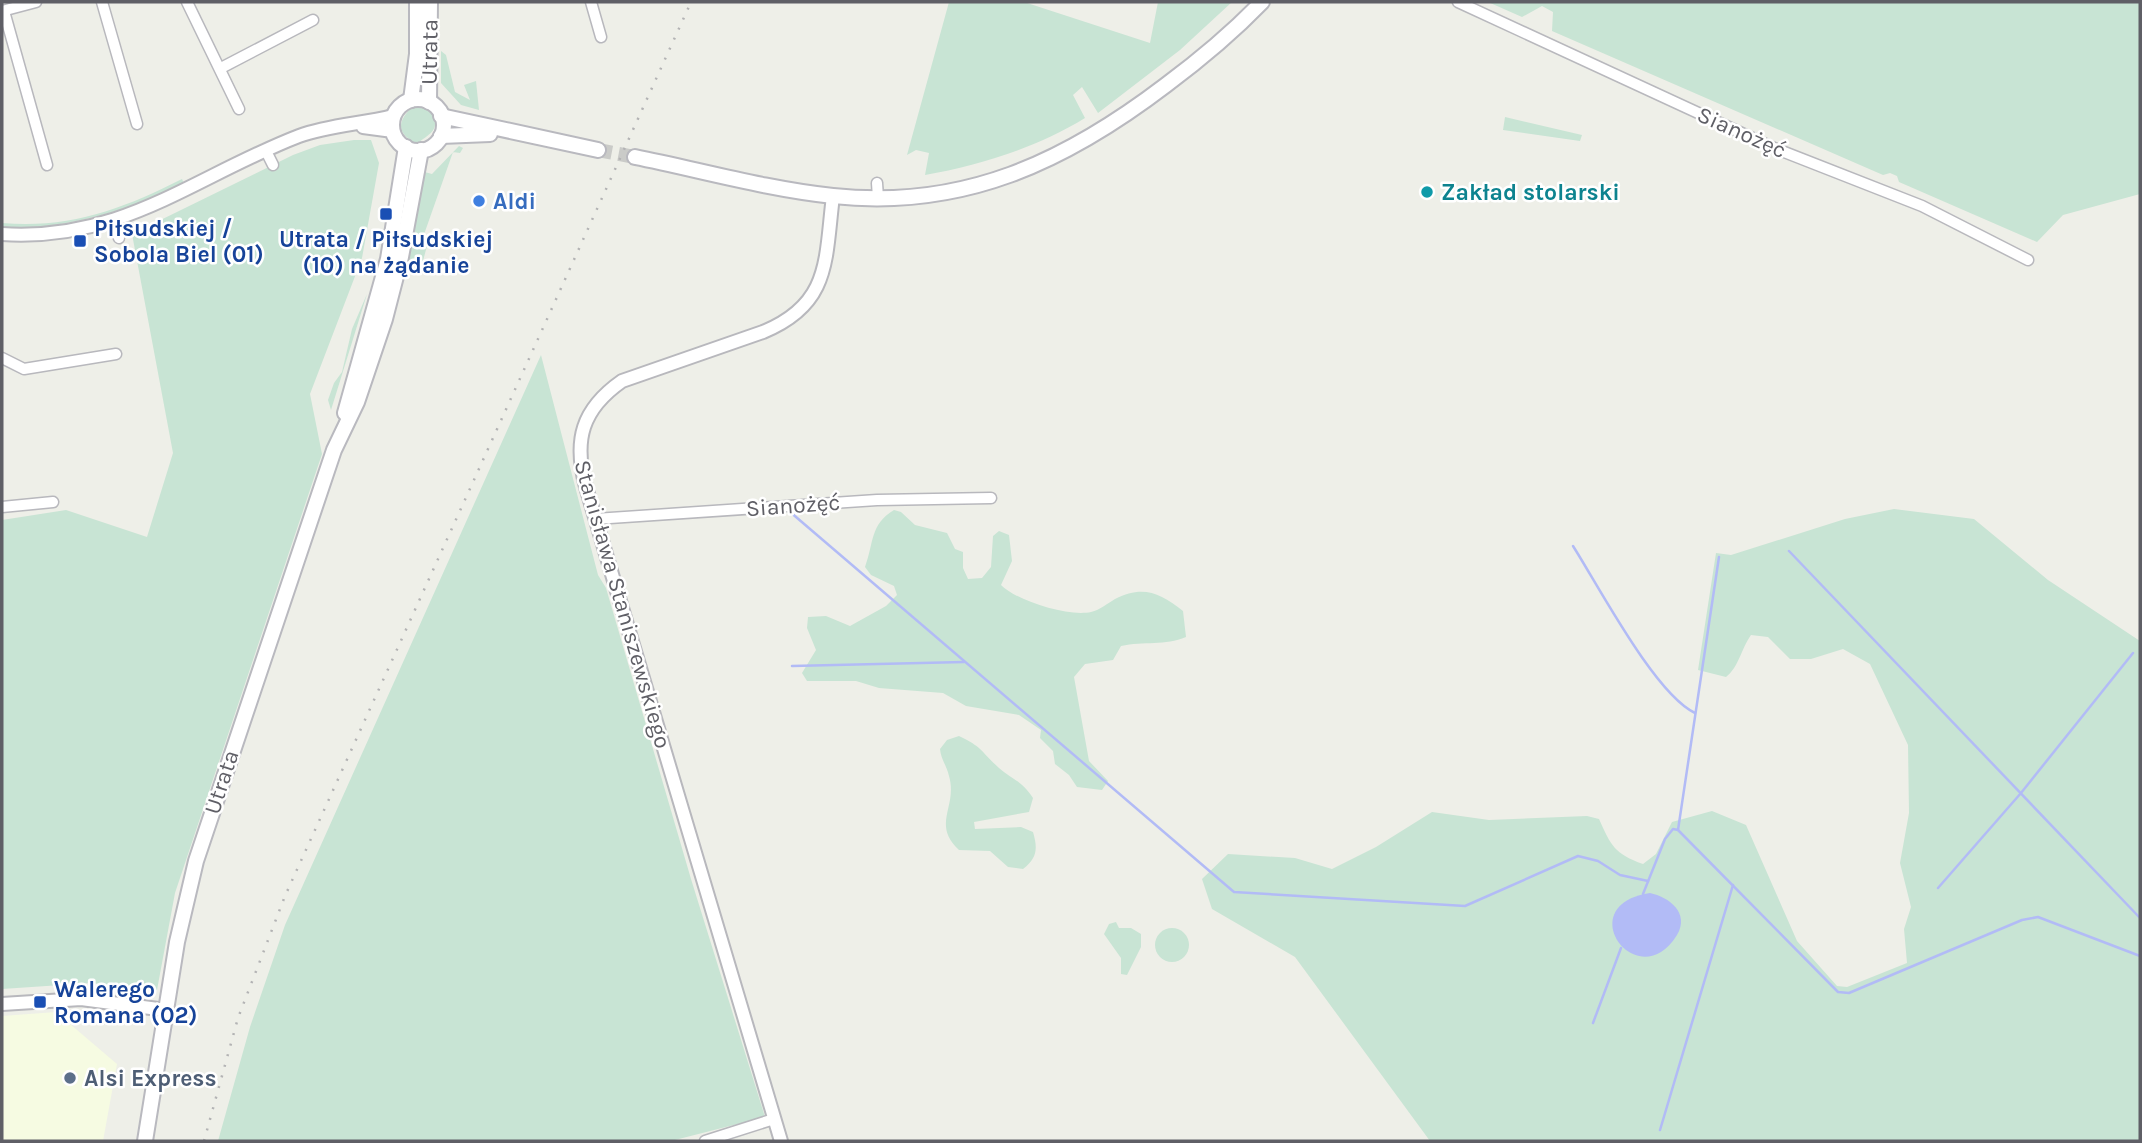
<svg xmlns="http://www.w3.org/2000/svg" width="2142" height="1143" font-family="Karla,sans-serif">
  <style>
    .commercial { fill: #f6fbe2 }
    .green { fill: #c8e4d4 }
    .water { fill: #b2bbf6 }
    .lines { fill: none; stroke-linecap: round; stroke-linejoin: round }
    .stream { stroke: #b2bbf6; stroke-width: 2.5 }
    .secondary-tunnel { stroke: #cacbc8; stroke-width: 14; stroke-dasharray: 14 7; stroke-linecap: butt }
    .minor-casing { stroke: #b8b8bd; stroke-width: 13 }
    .tertiary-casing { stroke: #b8b8bd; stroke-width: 16 }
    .secondary-casing { stroke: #b9b9bf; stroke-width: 18 }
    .minor { stroke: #fff; stroke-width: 10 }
    .tertiary { stroke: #fff; stroke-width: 12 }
    .secondary { stroke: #fff; stroke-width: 14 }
    .rail { stroke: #b3b3b4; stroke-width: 2.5; stroke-dasharray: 2 9; stroke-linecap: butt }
    .culture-dot { fill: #0f9aa8; stroke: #fff; stroke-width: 2.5 }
    .shop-dot { fill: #3f7fe0; stroke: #fff; stroke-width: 2.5 }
    .transit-dot { fill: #1a4fb4; stroke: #fff; stroke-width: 2.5 }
    .service-dot { fill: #5c6f8a; stroke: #fff; stroke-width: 2.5 }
    .labels { text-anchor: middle; stroke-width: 5; stroke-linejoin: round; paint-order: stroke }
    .street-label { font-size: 23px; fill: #5f5f66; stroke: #fff }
    .culture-label { font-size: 23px; font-weight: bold; fill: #0d838f; stroke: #fff; text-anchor: start }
    .shop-label { font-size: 23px; font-weight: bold; fill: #366cbe; stroke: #fff; text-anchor: start }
    .transit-label { font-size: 23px; font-weight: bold; fill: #164399; stroke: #fff; text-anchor: start }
    .service-label { font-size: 23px; font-weight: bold; fill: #4e5e75; stroke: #fff; text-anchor: start }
  </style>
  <rect width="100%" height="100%" fill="#eeefe8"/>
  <polygon class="commercial" points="56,1012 117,1064 103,1141 2,1141 2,1016"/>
  <g class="green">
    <path d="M 949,2 L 1024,2 L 1150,43 L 1158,2 L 1232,2 L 1180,50 L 1098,113 L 1082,87 L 1073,95 L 1085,118 C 1036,148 980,165 925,175 L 929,153 L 916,150 L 907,155 Z"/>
    <polygon points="1488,2 2140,2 2140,194 2063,215 2037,242 1899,182 1897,176 1890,173 1883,175 1552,31 1553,12 1542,6 1522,17"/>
    <polygon points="441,51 446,55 455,92 470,100 464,85 476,81 479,110 461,105 441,83"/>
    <path d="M 416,103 L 433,114 C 440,132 428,134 417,144 C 392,131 400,118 416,103 Z"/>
    <polygon points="1505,117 1582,135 1580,141 1503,130"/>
    <polygon points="354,140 371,140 379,163 362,258 310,394 322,454 175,893 157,990 91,983 2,989 2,520 66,510 147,537 173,453 132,234 293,155 320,145"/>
    <polygon points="459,146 463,148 460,153 453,152 421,243 427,246 420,272 412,274 405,262 421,171 432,174"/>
    <path d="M 182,179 L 185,186 C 124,209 68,231 2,227 L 2,223 C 69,229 123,209 182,179 Z"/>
    <polygon points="367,294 331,410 328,400 334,383 342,372 352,329"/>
    <polygon points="541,355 598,575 606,588 691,879 765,1117 671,1141 218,1141 250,1027 285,925"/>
    <path d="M 1894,509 L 1974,519 L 2048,580 L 2140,641 L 2140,1141 L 1430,1141 L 1295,957 L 1212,909 L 1202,879 L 1228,854 L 1295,858 L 1332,869 L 1376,847 L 1432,812 L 1489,820 L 1587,816 L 1599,819 C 1611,846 1615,854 1643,864 L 1656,854 L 1672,822 L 1712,811 L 1746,825 L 1797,941 L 1837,986 L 1847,987 L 1907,963 L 1904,929 L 1911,907 L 1900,863 L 1909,813 L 1908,745 L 1870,664 L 1843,649 L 1811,659 L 1790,659 L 1768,637 L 1751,635 C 1741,649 1739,667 1726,677 L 1698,670 L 1716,553 L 1731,555 L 1845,519 Z"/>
    <path d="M 894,510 L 901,512 L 915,525 L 947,533 L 955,549 L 963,552 L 963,568 L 968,579 L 982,578 L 991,567 L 993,536 L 999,531 L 1009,535 L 1012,561 L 1001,585 C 1017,601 1068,617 1091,612 C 1100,610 1108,603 1115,599 C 1143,585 1160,593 1183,611 L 1186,637 C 1165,646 1144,641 1121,646 L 1113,660 L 1085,664 L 1074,677 L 1089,761 L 1108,781 L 1102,790 L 1077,787 L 1069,775 L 1055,764 L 1053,751 L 1040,738 L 1041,730 L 1019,715 L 966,706 L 943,693 L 879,688 L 856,681 L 807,681 L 802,673 L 816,650 L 807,628 L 808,617 L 826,616 L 850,626 L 886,606 L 897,595 L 894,586 L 871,575 L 865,567 C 874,543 870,524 894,510 Z"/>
    <path d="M 959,736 C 984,748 980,751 999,768 C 1013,780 1022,781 1033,798 L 1029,812 L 974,822 L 975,829 L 1021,827 L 1033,832 C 1038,849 1037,858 1023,869 L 1008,867 L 990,851 L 959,850 C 931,824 958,807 949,776 C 947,766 941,760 940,749 L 947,740 Z"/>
    <polygon points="1116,922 1119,928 1131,928 1141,934 1141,947 1127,975 1121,974 1121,958 1104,934 1109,924"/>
    <circle cx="1172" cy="945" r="17"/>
  </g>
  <path class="water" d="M 1650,893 C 1669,897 1690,913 1677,935 C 1638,998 1569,905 1650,893 Z"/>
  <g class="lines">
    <g class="stream">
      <polyline points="789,511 1234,892 1465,906 1578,856 1598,861 1620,875 1648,881"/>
      <path d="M 1573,546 C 1599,587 1655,694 1695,713"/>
      <polyline points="1789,551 2140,918"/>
      <polyline points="792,666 964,662"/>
      <polyline points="1678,830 1719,557"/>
      <polyline points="1938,888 2021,793 2133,653"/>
      <polyline points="1643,894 1665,839 1673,829 1678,830 1838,992 1849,993 2022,920 2038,917 2140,956"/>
      <polyline points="1593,1023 1621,948"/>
      <polyline points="1660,1130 1733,885"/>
    </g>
    <polyline class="secondary-tunnel" points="598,150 635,157"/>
    <g class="minor-casing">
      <g id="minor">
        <polyline points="102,2 137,124"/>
        <polyline points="187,2 239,109"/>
        <polyline points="591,2 601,37"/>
        <polyline points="1458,2 1774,148 1922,206 2028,260"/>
        <polyline points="2,11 36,2"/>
        <polyline points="4,11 47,165"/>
        <polyline points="221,68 313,20"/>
        <polyline points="266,151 273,165"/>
        <polyline points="877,183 878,198"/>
        <polyline points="113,221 119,238"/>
        <polyline points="2,358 24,369 116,354"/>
        <polyline points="2,507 53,502"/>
        <polyline points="595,519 877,500 991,498"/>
        <polyline points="705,1141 774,1119"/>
      </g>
    </g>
    <g class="tertiary-casing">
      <g id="tertiary">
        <polyline points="363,127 393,131"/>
        <path d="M 2,234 C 122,242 195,176 299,136 C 329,125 362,124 393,116"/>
        <polyline points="2,1004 81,999 166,1010"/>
        <path d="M 781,1141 L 586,487 C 573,440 582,409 622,381 L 763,332 C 831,304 825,260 833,196"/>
      </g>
    </g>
    <g class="secondary-casing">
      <g id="secondary">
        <circle cx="418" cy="125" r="26"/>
        <polyline points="411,100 417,54 417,2"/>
        <polyline points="429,102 430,2"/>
        <polyline points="441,116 598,150"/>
        <polyline points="441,136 490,134"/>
        <path d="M 635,157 C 700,170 766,189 833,196 C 963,210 1065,162 1166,85 C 1201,59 1232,33 1262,2"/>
        <polyline points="345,413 388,259 406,147"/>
        <polyline points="145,1141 177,942 196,861 334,450 357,402 385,319 401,257 421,150"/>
      </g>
    </g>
    <use href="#minor" class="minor"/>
    <use href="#tertiary" class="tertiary"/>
    <use href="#secondary" class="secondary"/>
    <polyline class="rail" points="204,1141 238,1018 285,896 691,2"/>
  </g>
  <circle class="culture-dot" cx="1427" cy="192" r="7"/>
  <circle class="shop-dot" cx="479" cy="201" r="7"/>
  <g class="transit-dot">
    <rect x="379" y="207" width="14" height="14" rx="3.5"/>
    <rect x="73" y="234" width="14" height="14" rx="3.5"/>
    <rect x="33" y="995" width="14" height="14" rx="3.5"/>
  </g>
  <circle class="service-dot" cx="70" cy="1078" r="7"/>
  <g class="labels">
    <g class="street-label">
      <text transform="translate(429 52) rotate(-89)" y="8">Utrata</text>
      <text transform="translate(1742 132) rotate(24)" y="8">Sianożęć</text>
      <text transform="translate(793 505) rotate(-4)" y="8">Sianożęć</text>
      <text transform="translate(623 604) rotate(74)" y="8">Stanisława Staniszewskiego</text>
      <text transform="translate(221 782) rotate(-72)" y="8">Utrata</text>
    </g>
    <g class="culture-label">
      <text x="1441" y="200">Zakład stolarski</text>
    </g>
    <g class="shop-label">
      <text x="493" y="209">Aldi</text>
    </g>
    <g class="transit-label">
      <text x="94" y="236">Piłsudskiej /<tspan x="94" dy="26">Sobola Biel (01)</tspan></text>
      <text x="386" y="247" text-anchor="middle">Utrata / Piłsudskiej<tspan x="386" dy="26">(10) na żądanie</tspan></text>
      <text x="54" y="997">Walerego<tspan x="54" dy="26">Romana (02)</tspan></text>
    </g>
    <g class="service-label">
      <text x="84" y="1086">Alsi Express</text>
    </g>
  </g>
  <rect width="2142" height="1143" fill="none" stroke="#5f5f66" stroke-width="7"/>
</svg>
